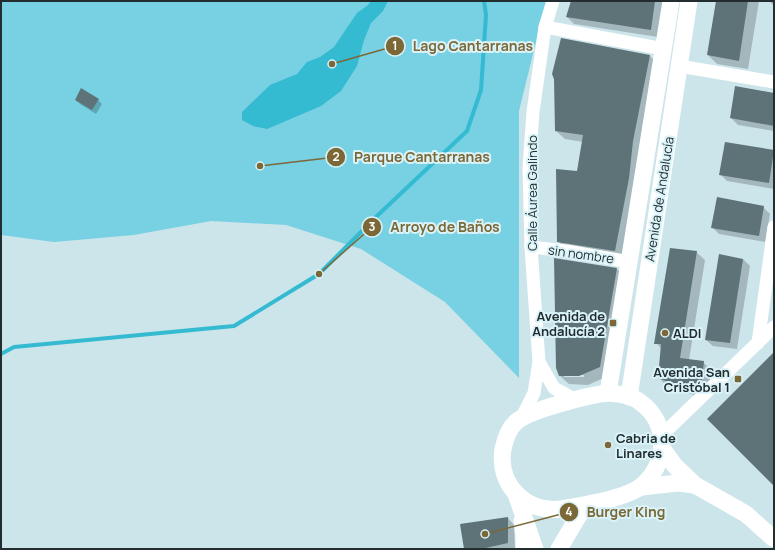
<svg xmlns="http://www.w3.org/2000/svg" width="775" height="550" font-family="Manrope,sans-serif">
  <style>
    .green { fill: #77d1e3 }
    .water { fill: #34bad1 }
    .shadow { fill: #0003; fill-rule: evenodd }
    .lines { fill: none; stroke-linecap: round; stroke-linejoin: round }
    .stream { stroke: #34bad1; stroke-width: 4 }
    .building { fill: #5d7378 }
    .minor { stroke: #fff; stroke-width: 13 }
    .major { stroke: #fff; stroke-width: 17 }
    .poi-dot { fill: #7b6836; stroke: #d9f3f8; stroke-width: 1.5 }
    .labels { text-anchor: middle; stroke-width: 4; stroke-linejoin: round; paint-order: stroke }
    .street-label { font-size: 13px; fill: #232d2f; stroke: #d9f3f8 }
    .poi-label { font-size: 13px; font-weight: bold; fill: #232d2f; stroke: #d9f3f8; text-anchor: end }
    .leader { fill: none; stroke: #7b6836; stroke-width: 1.5 }
    .callout-dot { fill: #7b6836; stroke: #d9f3f8; stroke-width: 1.5 }
    .mark-label { font-size: 12px; text-anchor: middle; font-weight: bold; fill: #fff }
    .callout-label { font-size: 14px; text-anchor: middle; font-weight: bold; fill: #7b6836; stroke: #d9f3f8; stroke-width: 4; stroke-linejoin: round; paint-order: stroke }
  </style>
  <rect width="100%" height="100%" fill="#cce5eb"/>
  <polygon class="green" points="1,1 546,1 519,111 519,378 445,302 361,249 286,225 211,221 134,235 54,242 1,235"/>
  <polygon class="water" points="371,1 388,1 383,11 371,23 364,40 357,66 341,91 321,106 267,129 253,126 242,120 242,112 270,85 297,74 307,62 320,57 334,47 357,13 368,5"/>
  <g class="shadow">
    <polygon points="572,1 664,1 658,37 574,24 567,17"/>
    <polygon points="717,1 759,1 748,69 717,64 708,55"/>
    <polygon points="769,1 774,1 774,5 772,4"/>
    <polygon points="649,55 658,64 623,259 567,250 558,241 577,173 583,142 565,139 556,131"/>
    <polygon points="774,94 774,131 738,125 731,118"/>
    <polygon points="76,100 98,100 102,104 96,114 80,104"/>
    <polygon points="726,143 774,151 774,189 727,181 720,174"/>
    <polygon points="763,207 770,214 765,242 719,234 712,227"/>
    <polygon points="696,252 705,260 689,360 703,362 712,371 710,388 700,397 667,386 659,378 662,349 656,343"/>
    <polygon points="743,259 750,266 737,349 713,346 706,340"/>
    <path d="M 617,269 L 626,278 L 608,376 L 588,385 L 569,384 L 559,375 ZM 564,375 L 584,375 L 584,377 L 564,377 Z"/>
    <polygon points="508,518 514,525 515,549 465,549"/>
  </g>
  <g class="lines">
    <polyline class="stream" points="1,354 14,347 234,326 319,274 378,215 467,131 481,90 486,15 484,1"/>
  </g>
  <g class="building">
    <polygon points="571,1 655,1 651,30 566,17"/>
    <polygon points="716,1 748,1 739,61 707,55"/>
    <polygon points="561,38 650,55 633,141 629,178 615,251 557,242 556,169 577,171 583,135 555,131 554,79 552,74"/>
    <polygon points="735,86 774,93 774,126 730,118"/>
    <polygon points="81,88 99,99 92,110 75,100"/>
    <polygon points="725,142 774,150 769,183 719,175"/>
    <polygon points="717,197 764,206 759,236 711,228"/>
    <polygon points="670,248 697,251 680,358 704,361 702,380 691,390 658,378 661,344 654,344"/>
    <polygon points="719,254 743,259 730,343 705,340"/>
    <polygon points="554,258 617,268 600,367 579,376 559,376 556,368"/>
    <polygon points="774,352 774,486 707,419"/>
    <polygon points="508,517 508,543 481,549 464,549 460,524"/>
  </g>
  <g class="lines">
    <g class="minor">
      <polyline points="545,27 664,49"/>
      <polyline points="679,66 774,82"/>
      <polyline points="531,247 567,251 630,262"/>
      <polyline points="758,343 774,227"/>
      <polyline points="539,362 554,388 576,400"/>
      <polyline points="521,419 534,393 539,362 531,247 529,168 533,112 545,27 553,1"/>
      <polyline points="662,435 774,327"/>
      <polyline points="520,521 522,535 522,549"/>
    </g>
    <g class="major">
      <path d="M 608,393 C 619,394 631,395 640,402 C 670,423 668,466 640,487 C 626,498 580,506 561,509 C 526,513 497,485 503,449 C 505,439 508,429 516,422 C 529,410 589,395 608,393 Z"/>
      <polyline points="608,393 671,1"/>
      <polyline points="629,397 689,1"/>
      <polyline points="662,448 675,466 695,485 746,514 774,539"/>
      <polyline points="641,487 678,483 695,485"/>
      <polyline points="516,494 535,549"/>
      <polyline points="559,549 579,515 592,503"/>
    </g>
  </g>
  <g class="poi-dot">
    <rect x="609" y="319" width="8" height="8" rx="2"/>
    <circle cx="665" cy="333" r="4"/>
    <rect x="734" y="375" width="8" height="8" rx="2"/>
    <circle cx="608" cy="445" r="4"/>
  </g>
  <g class="labels">
    <g class="street-label">
      <text transform="translate(532 193) rotate(-90)" y="5">Calle Áurea Galindo</text>
      <text transform="translate(659 199) rotate(-81)" y="5">Avenida de Andalucía</text>
      <text transform="translate(581 254) rotate(8)" y="5">sin nombre</text>
    </g>
    <g class="poi-label">
      <text x="605" y="321">Avenida de<tspan x="605" dy="15">Andalucía 2</tspan></text>
      <text x="673" y="338" text-anchor="start">ALDI</text>
      <text x="730" y="377">Avenida San<tspan x="730" dy="15">Cristóbal 1</tspan></text>
      <text x="616" y="443" text-anchor="start">Cabria de<tspan x="616" dy="15">Linares</tspan></text>
    </g>
  </g>
  <path class="leader" d="M332 64L395 46M260 166L336 157M319 274L372 227M485 534L569 512"/>
  <g class="callout-dot">
    <circle cx="332" cy="64" r="4"/>
    <circle cx="260" cy="166" r="4"/>
    <circle cx="319" cy="274" r="4"/>
    <circle cx="485" cy="534" r="4"/>
    <circle cx="395" cy="46" r="10"/>
    <circle cx="336" cy="157" r="10"/>
    <circle cx="372" cy="227" r="10"/>
    <circle cx="569" cy="512" r="10"/>
  </g>
  <g class="mark-label">
    <text x="395" y="50">1</text>
    <text x="336" y="161">2</text>
    <text x="372" y="231">3</text>
    <text x="569" y="516">4</text>
  </g>
  <g class="callout-label">
    <text x="473" y="51">Lago Cantarranas</text>
    <text x="422" y="162">Parque Cantarranas</text>
    <text x="445" y="232">Arroyo de Baños</text>
    <text x="626" y="517">Burger King</text>
  </g>
  <rect width="775" height="550" fill="none" stroke="#232d2f" stroke-width="4"/>
</svg>
